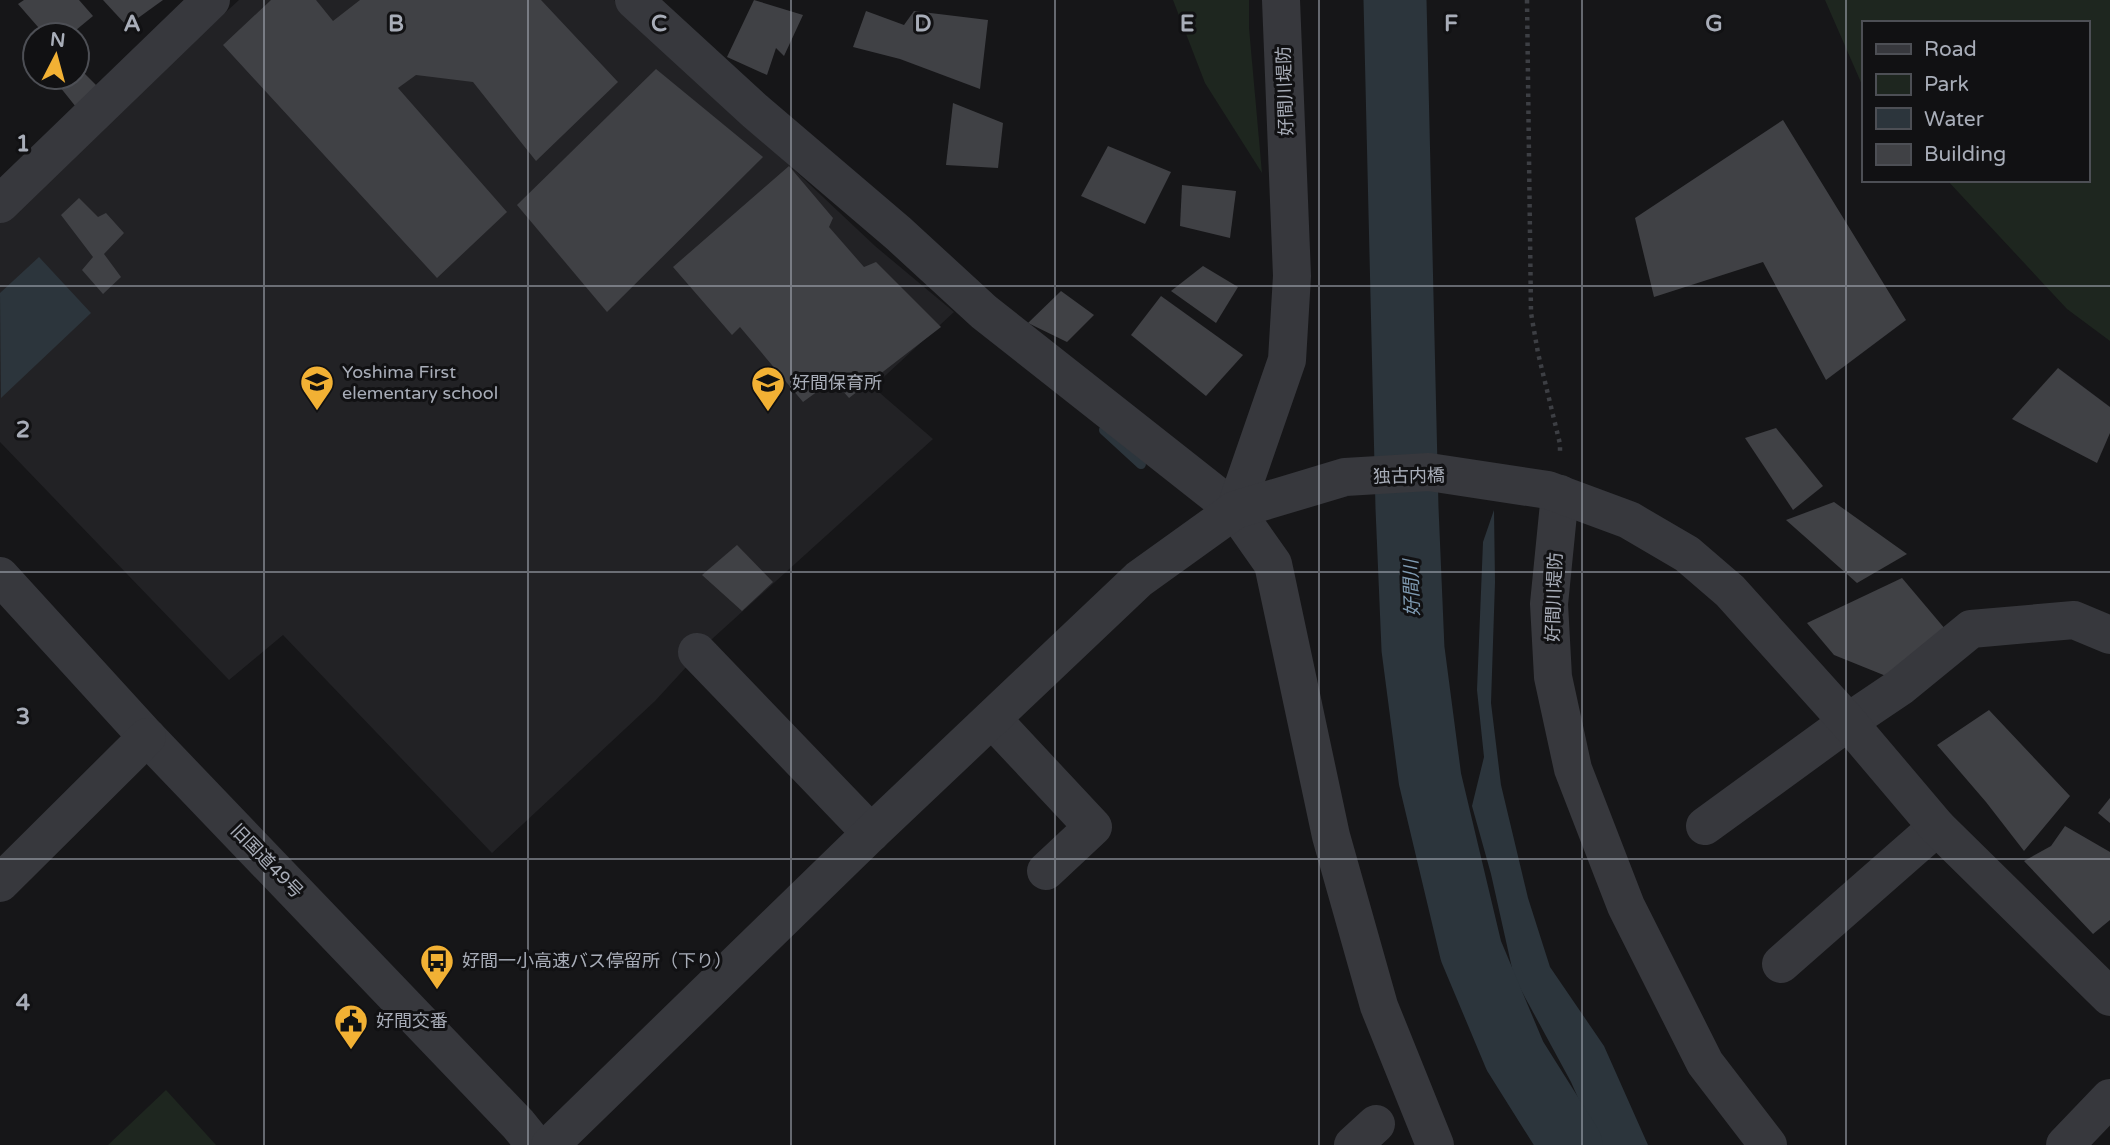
<svg xmlns="http://www.w3.org/2000/svg" width="2110" height="1145" font-family="'Varela Round','Noto Sans JP',sans-serif">
  <style>
    .built { fill: #222225 }
    .green { fill: #1e261f }
    .water { fill: #2c353c }
    .lines { fill: none; stroke-linecap: round; stroke-linejoin: round }
    .stream { stroke: #2c353c; stroke-width: 10 }
    .river { stroke: #2c353c; stroke-width: 63 }
    .building { fill: #404145 }
    .path { stroke: #3d3f44; stroke-width: 4.5; stroke-dasharray: 3.5 5; stroke-linecap: butt }
    .minor { stroke: #37383d; stroke-width: 38 }
    .grid { fill: none; stroke: #a8adb8; stroke-width: 2; stroke-opacity: 0.55 }
    .labels { text-anchor: middle; stroke-width: 6; stroke-linejoin: round; paint-order: stroke }
    .street-label { font-size: 18px; fill: #a8adb8; stroke: #111113 }
    .poi-label { font-size: 18px; fill: #a8adb8; stroke: #111113; text-anchor: start }
    .water-label { font-size: 19px; font-style: italic; fill: #7f9bb3; stroke: #111113 }
    .grid-label { font-size: 23px; text-anchor: middle; font-weight: bold; fill: #a8adb8; stroke: #111113; stroke-width: 6; stroke-linejoin: round; paint-order: stroke }
  </style>
  <rect width="100%" height="100%" fill="#161618"/>
  <polygon class="built" points="239,0 614,0 875,246 954,312 873,387 933,439 712,639 655,701 492,853 283,635 229,680 0,442 0,218"/>
  <g class="green">
    <polygon points="1173,0 1249,0 1249,28 1262,173 1205,83"/>
    <polygon points="1825,0 2110,0 2110,341 2067,309 1947,180 2087,180 2087,23 1863,23 1863,87"/>
    <polygon points="166,1090 216,1145 108,1145"/>
  </g>
  <g class="water">
    <polygon points="39,257 91,313 1,398 0,293"/>
    <polygon points="1494,510 1495,582 1491,703 1501,785 1528,898 1550,967 1604,1046 1648,1145 1599,1145 1571,1082 1514,977 1491,874 1472,806 1484,757 1477,690 1483,542"/>
  </g>
  <g class="lines">
    <polyline class="stream" points="1104,430 1141,464"/>
    <polyline class="river" points="1395,0 1407,508 1413,649 1430,779 1471,951 1515,1056 1571,1145"/>
  </g>
  <g class="building">
    <polygon points="24,0 79,0 93,16 70,35 45,35 18,4"/>
    <polygon points="103,0 163,0 127,26"/>
    <polygon points="271,0 316,0 333,21 360,0 541,0 618,82 536,161 473,82 416,75 398,88 507,212 437,278 223,45"/>
    <polygon points="754,0 803,15 784,56 776,48 767,75 727,57"/>
    <polygon points="866,11 904,25 914,11 988,20 980,89 900,59 853,47"/>
    <polygon points="77,66 98,87 76,107 52,77 77,77"/>
    <polygon points="656,69 763,157 607,312 517,205"/>
    <polygon points="953,103 1003,123 998,168 946,165"/>
    <polygon points="1783,120 1906,320 1826,380 1763,262 1654,297 1635,218"/>
    <polygon points="1108,146 1171,172 1145,224 1081,196"/>
    <polygon points="789,166 833,218 829,227 864,267 876,262 941,327 849,398 833,380 803,402 740,327 732,335 673,267"/>
    <polygon points="1182,185 1236,191 1230,238 1180,226"/>
    <polygon points="79,198 98,217 106,213 124,233 104,254 121,277 103,294 82,270 93,257 61,215"/>
    <polygon points="1203,266 1238,287 1216,323 1171,291"/>
    <polygon points="1061,291 1094,315 1067,342 1028,323"/>
    <polygon points="1161,296 1243,355 1206,396 1131,335"/>
    <polygon points="2058,368 2110,407 2110,433 2097,463 2012,419"/>
    <polygon points="1776,428 1823,486 1793,510 1745,438"/>
    <polygon points="1834,502 1907,554 1857,583 1786,520"/>
    <polygon points="737,545 773,582 742,611 702,575"/>
    <polygon points="1902,578 1951,636 1886,676 1834,655 1807,623"/>
    <polygon points="1989,710 2070,796 2024,851 1986,802 1937,745"/>
    <polygon points="2110,798 2110,823 2098,813"/>
    <polygon points="2065,826 2110,852 2110,920 2093,934 2024,861 2051,846"/>
  </g>
  <g class="lines">
    <polyline class="path" points="1527,0 1531,313 1538,353 1560,444 1560,455"/>
    <g class="minor">
      <polyline points="634,0 755,111 898,233 984,312 1235,510 1273,564 1331,836 1379,1006 1435,1145"/>
      <polyline points="0,204 211,0"/>
      <polyline points="1560,494 1549,604 1553,677 1573,769 1626,906 1705,1063 1768,1145"/>
      <polyline points="1235,510 1287,360 1292,276 1281,0"/>
      <polyline points="0,576 147,737 518,1124 535,1145"/>
      <polyline points="697,652 871,833"/>
      <polyline points="992,719 1093,827 1046,871"/>
      <polyline points="1705,826 1848,722 1900,687 1971,629 2074,620 2110,635"/>
      <polyline points="0,883 147,737"/>
      <polyline points="1781,964 1937,827"/>
      <polyline points="550,1145 871,833 1139,579 1235,510 1345,477 1429,472 1548,490 1629,520 1687,554 1730,591 1848,722 1937,827 2110,997"/>
      <polyline points="1353,1145 1376,1124"/>
      <polyline points="2065,1145 2110,1098"/>
    </g>
  </g>
  <path class="grid" d="M 264,0 L 264,1145M 528,0 L 528,1145M 791,0 L 791,1145M 1055,0 L 1055,1145M 1319,0 L 1319,1145M 1582,0 L 1582,1145M 1846,0 L 1846,1145M 0,286 L 2110,286M 0,572 L 2110,572M 0,859 L 2110,859"/>
  <defs>
    <g id="school-pin" transform="scale(1.75)"><path d="M0 17L-7.5 6A9.5 9.5 0 1 1 7.5 6Z" fill="#f2b134" stroke="#111113"/><path d="M0-5L7-2L0 1L-7-2ZM-4 1L0 2.5L4 1V4Q0 6-4 4Z" fill="#111"/></g>
    <g id="bus-pin" transform="scale(1.75)"><path d="M0 17L-7.5 6A9.5 9.5 0 1 1 7.5 6Z" fill="#f2b134" stroke="#111113"/><path d="M-5-6H5V4H4V6H2V4H-2V6H-4V4H-5ZM-3.5-4V0h7V-4ZM-3.5 1.2v1.5H-2V1.2ZM2 1.2v1.5H3.5V1.2Z" fill="#111"/></g>
    <g id="civic-pin" transform="scale(1.75)"><path d="M0 17L-7.5 6A9.5 9.5 0 1 1 7.5 6Z" fill="#f2b134" stroke="#111113"/><path d="M-.6-6.5H3V-4.5H.6V-3L4-1V1h2V6H-6V1h2V-1L-.6-3ZM-1.2 2.5V6h2.4V2.5Z" fill="#111"/></g>
  </defs>
  <g fill-rule="evenodd">
    <use href="#school-pin" x="317" y="382"/>
    <use href="#school-pin" x="768" y="383"/>
    <use href="#bus-pin" x="437" y="961"/>
    <use href="#civic-pin" x="351" y="1021"/>
  </g>
  <g class="labels">
    <g class="street-label">
      <text transform="translate(1285 91) rotate(-92)" y="6">好間川堤防</text>
      <text transform="translate(1409 476) rotate(-1)" y="6">独古内橋</text>
      <text transform="translate(1554 597) rotate(-88)" y="6">好間川堤防</text>
      <text transform="translate(267 861) rotate(46)" y="6">旧国道49号</text>
    </g>
    <g class="poi-label">
      <text x="342" y="378">Yoshima First<tspan x="342" dy="21">elementary school</tspan></text>
      <text x="792" y="389">好間保育所</text>
      <text x="462" y="967">好間一小高速バス停留所（下り）</text>
      <text x="376" y="1027">好間交番</text>
    </g>
    <g class="water-label">
      <text transform="translate(1411 588) rotate(-92)" y="7">好間川</text>
    </g>
  </g>
  <g class="grid-label">
    <text x="132" y="31">A</text>
    <text x="396" y="31">B</text>
    <text x="659" y="31">C</text>
    <text x="923" y="31">D</text>
    <text x="1187" y="31">E</text>
    <text x="1451" y="31">F</text>
    <text x="1714" y="31">G</text>
    <text x="23" y="151">1</text>
    <text x="23" y="437">2</text>
    <text x="23" y="724">3</text>
    <text x="23" y="1010">4</text>
  </g>
  <rect x="1862" y="21" width="228" height="161" fill="#111113" stroke="#4d4f55" stroke-width="2"/>
  <rect x="1876" y="44" width="35" height="10" fill="#37383d" stroke="#4d4f55" stroke-width="2"/>
  <text x="1924" y="56" font-size="21" fill="#a8adb8">Road</text>
  <rect x="1876" y="74" width="35" height="21" fill="#1e261f" stroke="#4d4f55" stroke-width="2"/>
  <text x="1924" y="91" font-size="21" fill="#a8adb8">Park</text>
  <rect x="1876" y="108" width="35" height="21" fill="#2c353c" stroke="#4d4f55" stroke-width="2"/>
  <text x="1924" y="126" font-size="21" fill="#a8adb8">Water</text>
  <rect x="1876" y="144" width="35" height="21" fill="#404145" stroke="#4d4f55" stroke-width="2"/>
  <text x="1924" y="161" font-size="21" fill="#a8adb8">Building</text>
  <g transform="translate(56 56) rotate(6)"><circle r="33" fill="#111113" stroke="#4d4f55" stroke-width="2"/>
  <path d="M0-5L12 26L0 18L-12 26Z" fill="#f2b134"/>
  <text y="-10" font-size="19" font-weight="bold" text-anchor="middle" fill="#a8adb8">N</text>
  </g>
</svg>
